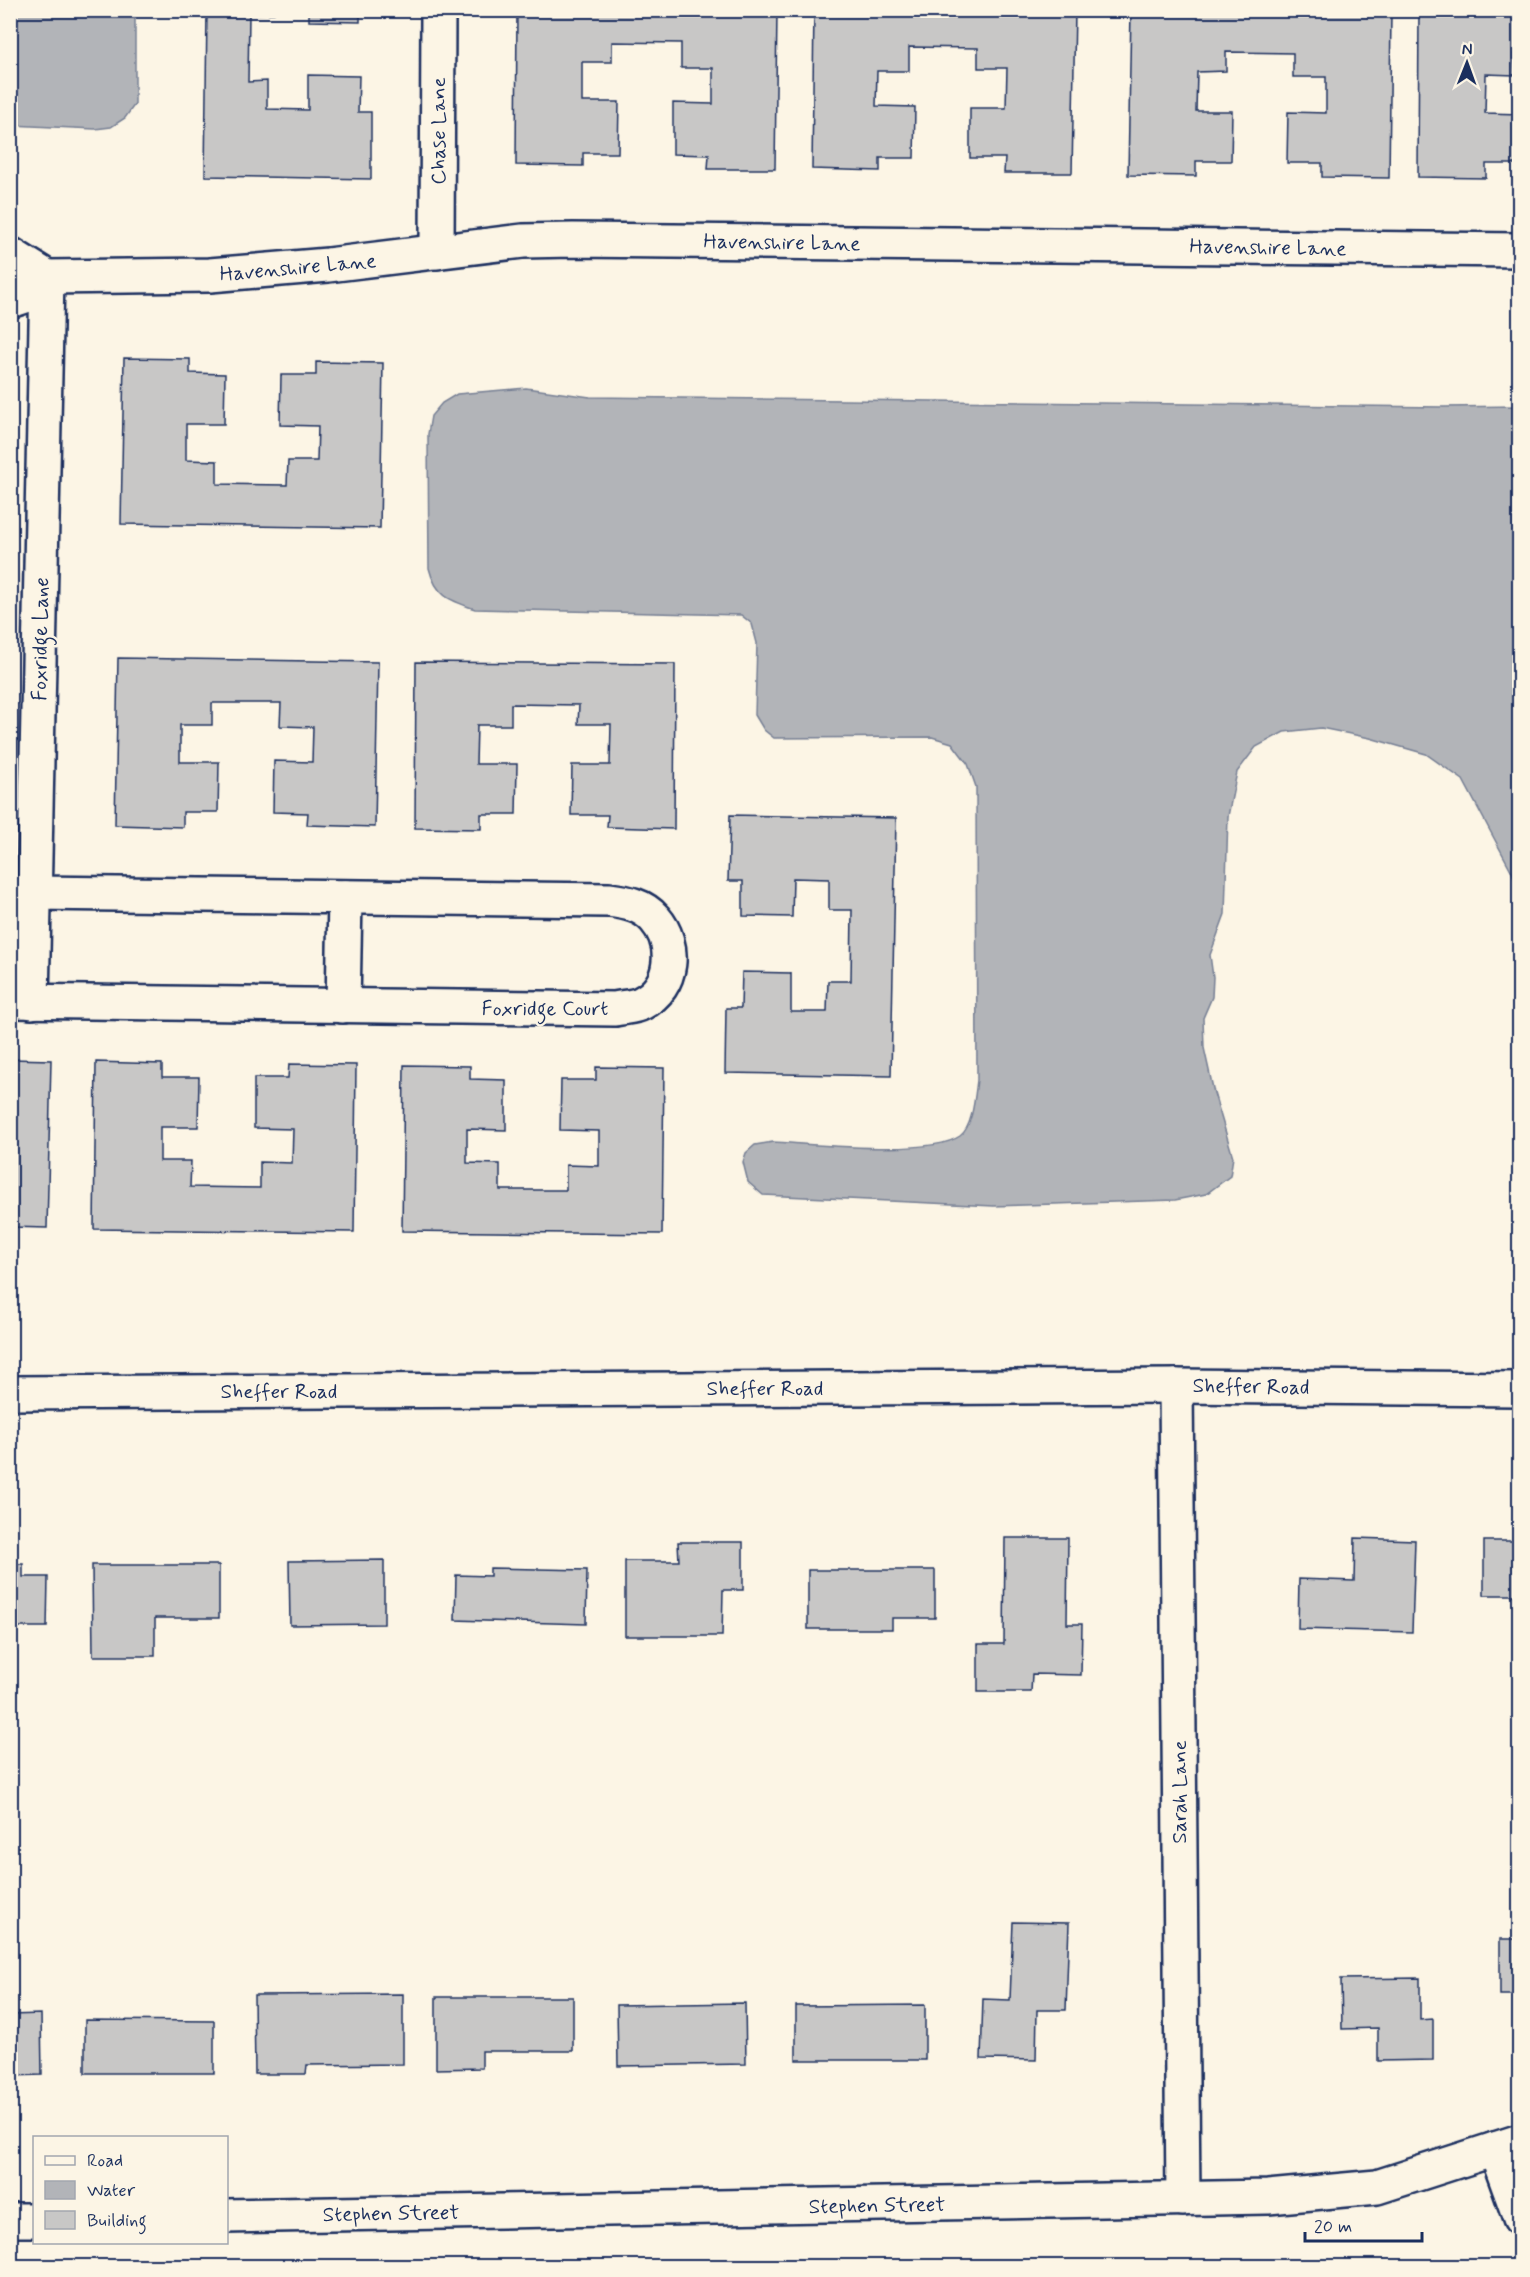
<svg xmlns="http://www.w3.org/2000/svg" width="1530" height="2277" font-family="Mynerve,sans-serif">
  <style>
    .water { fill: #b2b4b8; stroke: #767f94; stroke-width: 1.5 }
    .building { fill: #c8c7c6; stroke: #1b2f5e; stroke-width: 1.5 }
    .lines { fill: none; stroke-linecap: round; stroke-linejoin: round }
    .minor-casing { stroke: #1b2f5e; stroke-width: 38 }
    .minor { stroke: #fcf5e5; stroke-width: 33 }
    .labels { text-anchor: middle; stroke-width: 5; stroke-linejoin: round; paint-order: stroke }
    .street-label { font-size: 21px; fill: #1b2f5e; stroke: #fcf5e5 }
  </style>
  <rect width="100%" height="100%" fill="#fcf5e5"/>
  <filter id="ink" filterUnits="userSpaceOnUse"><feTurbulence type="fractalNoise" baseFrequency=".0167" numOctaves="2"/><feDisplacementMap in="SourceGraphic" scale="12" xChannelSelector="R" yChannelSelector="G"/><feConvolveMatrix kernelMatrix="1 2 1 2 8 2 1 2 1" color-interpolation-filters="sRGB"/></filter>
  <g filter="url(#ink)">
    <g class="water">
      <polygon points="10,11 135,11 135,104 125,118 111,127 95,129 11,125"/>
      <path d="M 526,388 L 590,397 L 1444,407 L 1519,406 L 1519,894 L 1512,872 L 1463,780 L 1426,754 L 1370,738 L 1321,728 L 1284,732 L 1256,747 L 1237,772 L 1228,816 L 1225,914 L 1210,955 L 1213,977 L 1212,997 L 1203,1018 L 1204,1048 L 1214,1093 L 1233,1157 L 1230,1176 L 1206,1194 L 1175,1200 L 994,1206 L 763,1195 L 748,1182 L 743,1162 L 746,1153 L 755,1145 L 773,1142 C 813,1144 930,1157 960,1136 C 973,1127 975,1095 977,1080 L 976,787 L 968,764 L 952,743 L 932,737 L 774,738 L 764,730 L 755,715 L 757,643 L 752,624 L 741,615 L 475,609 C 449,600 436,596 429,568 L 428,434 L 431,416 L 442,403 L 457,394 Z"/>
    </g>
    <g class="building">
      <polygon points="207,10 274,10 274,13 249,14 248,82 267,81 267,109 308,110 308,75 359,76 358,112 371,112 371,179 205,176"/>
      <polygon points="309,10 360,10 360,22 309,21"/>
      <polygon points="517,10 777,10 775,169 708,169 709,155 673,154 673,103 713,104 713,68 681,68 681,43 612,42 612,62 582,62 582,102 619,102 618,153 583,153 583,166 516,165"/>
      <polygon points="814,10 1075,10 1072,173 1004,173 1005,158 970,158 970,108 1006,108 1007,68 978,68 978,48 909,47 909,71 877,71 876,106 915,107 914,158 880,158 880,171 812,169"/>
      <polygon points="1131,10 1391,12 1389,178 1322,177 1322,163 1287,163 1288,112 1326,113 1326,77 1293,77 1293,53 1226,52 1226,71 1197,72 1196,111 1232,111 1231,161 1196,161 1196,176 1128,175"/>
      <polygon points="1419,11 1520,12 1520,55 1514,54 1515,75 1486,74 1485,113 1520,114 1520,164 1486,164 1486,178 1418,177"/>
      <polygon points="124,358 190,359 190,373 225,374 224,424 186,424 186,460 217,461 217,484 287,485 288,461 317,461 318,426 280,425 281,375 316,375 316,362 383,363 380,528 121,524"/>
      <polygon points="118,658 378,662 375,827 307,825 308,813 273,812 274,761 312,762 313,727 280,726 281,703 212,703 212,725 180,725 180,762 219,762 218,812 183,812 183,827 115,825"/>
      <polygon points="416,662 675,664 674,829 607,827 608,815 571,815 572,765 610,765 611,724 578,724 579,705 511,704 511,725 477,725 476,764 517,764 516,814 481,814 481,829 415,828"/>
      <polygon points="730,815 896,818 891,1076 725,1073 726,1008 741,1008 742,972 791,973 791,1012 827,1012 828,981 851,981 852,910 829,910 829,879 793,878 792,917 743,916 743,881 728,881"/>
      <polygon points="10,1059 51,1060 47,1228 10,1227"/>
      <polygon points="96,1062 162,1064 162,1077 199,1077 198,1127 160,1127 160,1161 191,1161 190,1187 260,1188 260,1162 292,1163 293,1129 254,1128 254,1078 288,1078 289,1064 356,1065 354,1232 94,1229"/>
      <polygon points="404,1065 470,1066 470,1079 506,1080 506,1130 467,1129 467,1163 500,1164 500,1190 566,1190 566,1165 599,1166 599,1131 560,1130 561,1080 596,1080 596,1067 664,1068 662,1234 402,1231"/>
      <polygon points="1005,1538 1068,1538 1067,1624 1082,1624 1081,1675 1032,1674 1031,1692 978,1692 978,1644 1004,1644"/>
      <polygon points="1355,1538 1415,1540 1412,1632 1298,1629 1299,1579 1354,1581"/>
      <rect x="1484" y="1541" width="36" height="54"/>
      <polygon points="678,1542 743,1542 743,1590 723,1590 722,1636 625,1636 625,1561 679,1561"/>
      <polygon points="384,1560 384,1624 290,1625 289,1561"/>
      <polygon points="10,1564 23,1564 23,1577 48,1577 47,1627 10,1627"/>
      <polygon points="92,1565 219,1565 219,1618 155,1618 155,1656 93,1656"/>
      <polygon points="490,1568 587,1570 586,1624 455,1620 456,1575 490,1576"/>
      <polygon points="808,1570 935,1570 935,1618 892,1618 892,1629 808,1629"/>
      <polygon points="1013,1922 1069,1923 1066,2010 1037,2010 1036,2060 981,2059 983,1999 1010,2000"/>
      <rect x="1500" y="1939" width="20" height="56"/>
      <polygon points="1420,1978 1420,2020 1433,2019 1433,2060 1378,2061 1378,2028 1342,2029 1341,1979"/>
      <polygon points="403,1994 403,2064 307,2065 306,2074 255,2074 254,1995"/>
      <polygon points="436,1997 573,1997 573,2051 482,2051 482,2068 436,2069"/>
      <polygon points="745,2003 746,2064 618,2066 617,2005"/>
      <polygon points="925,2005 925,2060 796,2060 796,2006"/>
      <polygon points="41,2014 42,2075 10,2076 10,2015"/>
      <polygon points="85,2020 214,2021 214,2073 85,2073"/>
    </g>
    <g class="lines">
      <g class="minor-casing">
        <g id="minor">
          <polyline points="437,252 438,10"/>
          <polyline points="10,254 47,277 210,275 328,265 523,241 573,240 1520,250"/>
          <polyline points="10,301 25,296 47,277"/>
          <path d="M 10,1001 L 615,1009 C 623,1007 635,1007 642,1003 C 674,987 677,944 655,919 C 643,905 626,902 609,900 L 34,893"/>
          <polyline points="32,1002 47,277"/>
          <polyline points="343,1006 345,897"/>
          <polyline points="1176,1386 1183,2199"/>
          <polyline points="10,1393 1176,1386 1520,1389"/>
          <polyline points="1495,2149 1520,2218"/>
          <polyline points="226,2216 1268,2197 1377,2187 1520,2141"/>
          <polyline points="10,2220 34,2220"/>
        </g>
      </g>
      <use href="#minor" class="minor"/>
    </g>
  </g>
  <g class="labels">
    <g class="street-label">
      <text transform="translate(438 131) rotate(-90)" y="7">Chase Lane</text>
      <text transform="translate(782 242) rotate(1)" y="7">Havenshire Lane</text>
      <text transform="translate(1268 247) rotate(1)" y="7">Havenshire Lane</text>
      <text transform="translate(298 267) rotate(-5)" y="7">Havenshire Lane</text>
      <text transform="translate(40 639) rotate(-89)" y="7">Foxridge Lane</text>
      <text x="545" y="1015">Foxridge Court</text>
      <text transform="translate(1251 1386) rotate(1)" y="7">Sheffer Road</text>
      <text x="765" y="1395">Sheffer Road</text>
      <text x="279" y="1398">Sheffer Road</text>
      <text transform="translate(1179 1792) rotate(-90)" y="7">Sarah Lane</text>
      <text transform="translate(877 2205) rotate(-1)" y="7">Stephen Street</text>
      <text transform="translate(391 2213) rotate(-1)" y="7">Stephen Street</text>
    </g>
  </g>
  <rect width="1530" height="2277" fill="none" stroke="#fcf5e5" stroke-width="36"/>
  <rect x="18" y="18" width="1494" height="2241" fill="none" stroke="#1b2f5e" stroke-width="2" filter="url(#ink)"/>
  <rect x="33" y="2136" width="195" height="108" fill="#fcf5e5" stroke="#a2a6af" stroke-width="1.5"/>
  <rect x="45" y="2156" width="30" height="9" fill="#fcf5e5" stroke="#a2a6af" stroke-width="1.5"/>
  <text x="87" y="2166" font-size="18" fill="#1b2f5e">Road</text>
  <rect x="45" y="2181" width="30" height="18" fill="#b2b4b8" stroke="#a2a6af" stroke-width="1.5"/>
  <text x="87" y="2196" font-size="18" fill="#1b2f5e">Water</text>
  <rect x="45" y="2211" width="30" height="18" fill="#c8c7c6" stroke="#a2a6af" stroke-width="1.5"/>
  <text x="87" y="2226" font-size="18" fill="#1b2f5e">Building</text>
  <g transform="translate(1467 63) rotate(1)" stroke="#fcf5e5" stroke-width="4.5" paint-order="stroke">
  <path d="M0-4.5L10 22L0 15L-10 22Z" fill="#1b2f5e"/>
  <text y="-9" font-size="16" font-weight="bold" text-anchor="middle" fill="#1b2f5e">N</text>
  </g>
  <path d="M1305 2232v9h117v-9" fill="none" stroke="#1b2f5e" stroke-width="3"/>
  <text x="1314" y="2232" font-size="18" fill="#1b2f5e" stroke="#fcf5e5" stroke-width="4.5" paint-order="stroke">20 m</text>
</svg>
